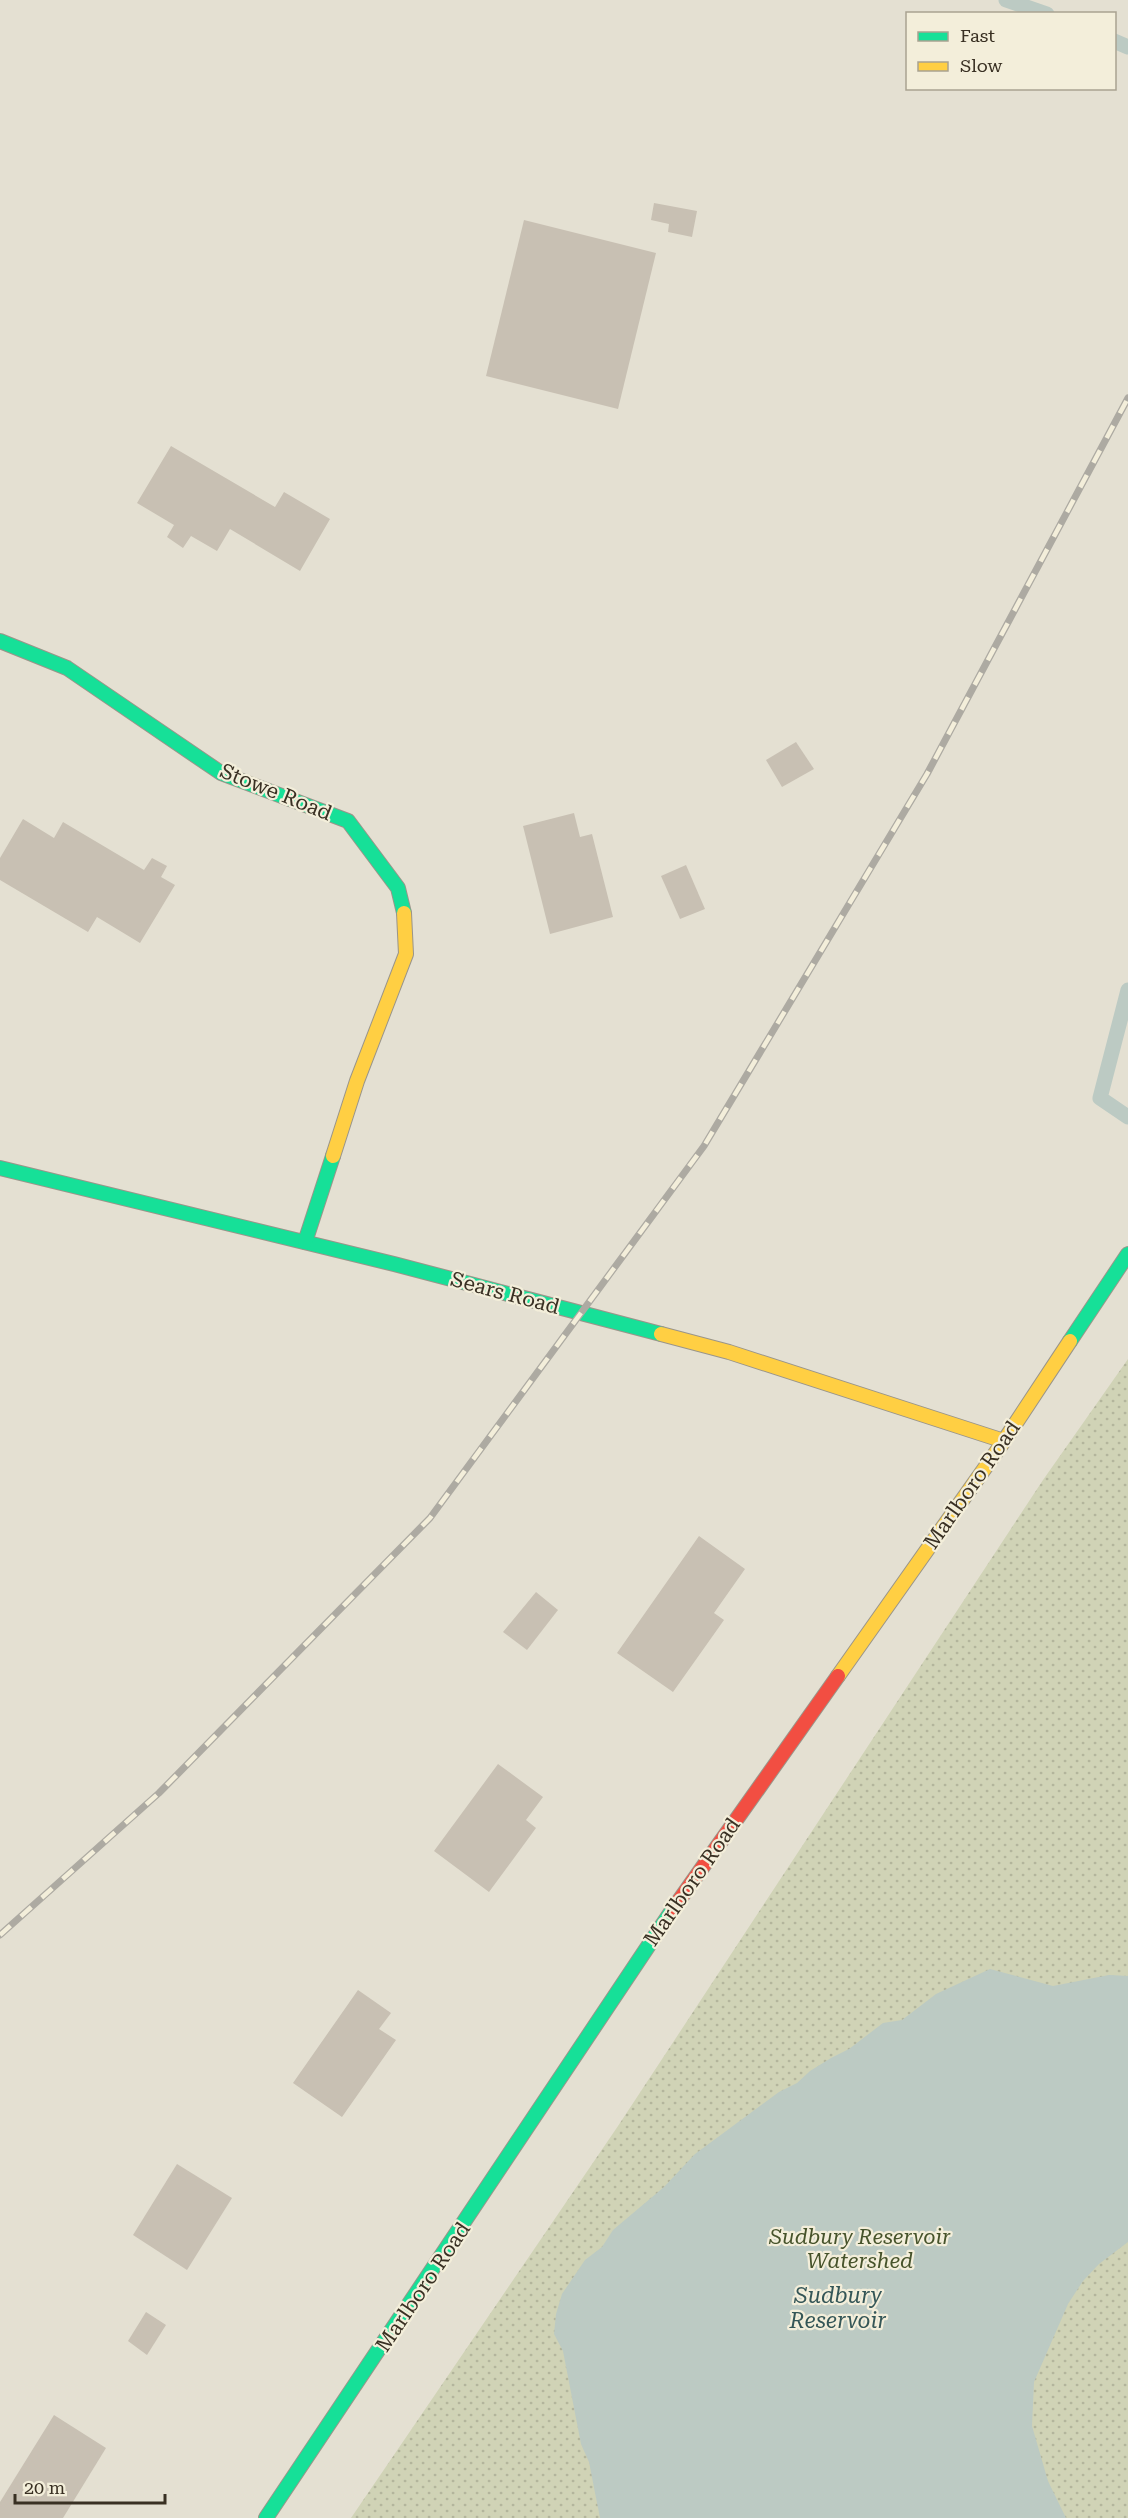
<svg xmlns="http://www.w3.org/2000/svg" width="1128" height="2518" font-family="'Roboto Serif',serif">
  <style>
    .park { fill: url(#park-dots) }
    .water { fill: #bccac3 }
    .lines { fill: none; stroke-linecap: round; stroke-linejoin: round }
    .stream { stroke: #bccac3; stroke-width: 15 }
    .building { fill: #c8c0b3 }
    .fast-casing { stroke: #9a958a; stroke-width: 16 }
    .slow-casing { stroke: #9a958a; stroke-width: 16 }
    .jam-casing { stroke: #9a958a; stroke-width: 16 }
    .fast { stroke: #16e098; stroke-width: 14 }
    .slow { stroke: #ffcf43; stroke-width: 14 }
    .jam { stroke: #f24e42; stroke-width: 14 }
    .rail-casing { stroke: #adaaa2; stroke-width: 7 }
    .rail { stroke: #f3eeda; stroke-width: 4.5; stroke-dasharray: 14; stroke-linecap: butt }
    .labels { text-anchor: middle; stroke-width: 4.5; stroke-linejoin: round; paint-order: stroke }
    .street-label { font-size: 21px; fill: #393023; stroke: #f3eeda }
    .park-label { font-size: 21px; font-style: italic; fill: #46532b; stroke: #f3eeda }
    .water-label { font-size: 22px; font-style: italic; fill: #345657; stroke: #f3eeda }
  </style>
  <defs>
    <pattern id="park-dots" width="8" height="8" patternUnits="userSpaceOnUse" patternTransform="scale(1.5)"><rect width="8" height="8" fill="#d0d3b6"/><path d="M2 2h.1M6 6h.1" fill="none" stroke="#b3b59c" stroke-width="1.8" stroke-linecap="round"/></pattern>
  </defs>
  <rect width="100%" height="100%" fill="#e4e0d2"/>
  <polygon class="park" points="1128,1359 1128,2518 351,2518 618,2126 1043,1480"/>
  <polygon class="water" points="990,1969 1053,1986 1109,1975 1128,1976 1128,2242 1099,2264 1083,2281 1068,2304 1034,2382 1032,2426 1048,2481 1066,2518 600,2518 589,2462 581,2444 563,2351 554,2334 556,2314 562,2294 585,2260 602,2247 613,2230 664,2187 695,2154 779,2092 797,2083 810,2071 831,2058 849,2049 883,2023 902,2020 936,1994"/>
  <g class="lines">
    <g class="stream">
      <polyline points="1006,0 1047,14"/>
      <polyline points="1114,41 1128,47"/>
      <polyline points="1128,990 1100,1098 1128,1117"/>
    </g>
  </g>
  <g class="building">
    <polygon points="654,203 697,211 692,237 668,232 669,224 651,220"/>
    <polygon points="524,220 656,253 618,409 486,376"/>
    <polygon points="171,446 275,507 284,492 330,519 300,571 230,529 217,551 191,536 183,548 167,537 174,525 137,503"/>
    <polygon points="796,742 814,769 782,787 766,760"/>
    <polygon points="574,813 580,837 592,834 613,917 550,934 523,826"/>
    <polygon points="23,819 54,838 63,822 144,870 152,858 167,866 161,877 175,885 140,943 97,917 88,932 0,880 0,858"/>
    <polygon points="686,865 705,909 680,919 661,876"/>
    <polygon points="699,1536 745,1569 714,1613 724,1620 673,1692 617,1653"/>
    <polygon points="536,1592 558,1610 527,1650 503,1632"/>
    <polygon points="498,1764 543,1797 526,1820 536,1828 489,1892 434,1851"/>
    <polygon points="358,1990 391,2013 379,2029 396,2040 342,2117 293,2083"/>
    <polygon points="177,2164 232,2198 187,2270 133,2235"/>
    <polygon points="146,2312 166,2325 147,2355 128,2341"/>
    <polygon points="54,2415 106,2448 63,2518 0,2518 0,2502"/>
  </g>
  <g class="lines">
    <g class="fast-casing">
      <g id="fast">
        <polyline points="0,641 67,668 221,773 348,821 398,888 404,913"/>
        <polyline points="0,1168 394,1264 661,1334"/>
        <polyline points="305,1242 333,1156"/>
        <polyline points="1070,1341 1128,1254"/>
        <polyline points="266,2518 673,1909"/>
      </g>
    </g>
    <g class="slow-casing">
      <g id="slow">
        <polyline points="333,1156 357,1081 406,954 404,913"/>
        <polyline points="661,1334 729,1352 1004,1441"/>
        <polyline points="838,1676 1004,1441 1070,1341"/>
      </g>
    </g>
    <g class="jam-casing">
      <polyline id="jam" points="673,1909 838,1676"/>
    </g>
    <use href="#fast" class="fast"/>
    <use href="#slow" class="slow"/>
    <use href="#jam" class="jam"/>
    <g class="rail-casing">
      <polyline id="rail" points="0,1935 159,1793 430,1518 704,1146 927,774 1128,398"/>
    </g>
    <use href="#rail" class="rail"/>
  </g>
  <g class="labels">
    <g class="street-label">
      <text transform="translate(276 792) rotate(22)" y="7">Stowe Road</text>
      <text transform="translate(505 1293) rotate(15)" y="7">Sears Road</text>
      <text transform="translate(972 1485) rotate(-55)" y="7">Marlboro Road</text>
      <text transform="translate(692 1882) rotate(-55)" y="7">Marlboro Road</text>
      <text transform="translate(423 2287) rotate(-56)" y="7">Marlboro Road</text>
    </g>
    <g class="park-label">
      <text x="860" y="2244">Sudbury Reservoir<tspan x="860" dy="24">Watershed</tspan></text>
    </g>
    <g class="water-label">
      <text x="838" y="2303">Sudbury<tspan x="838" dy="25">Reservoir</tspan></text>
    </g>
  </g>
  <rect x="906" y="12" width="210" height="78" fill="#f3eeda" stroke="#a9a291" stroke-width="1.5"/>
  <rect x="918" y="32" width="30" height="9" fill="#16e098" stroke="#a9a291" stroke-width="1.5"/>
  <text x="960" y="42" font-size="18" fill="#393023">Fast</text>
  <rect x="918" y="62" width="30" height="9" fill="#ffcf43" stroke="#a9a291" stroke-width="1.5"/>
  <text x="960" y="72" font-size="18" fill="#393023">Slow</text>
  <path d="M15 2494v9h150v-9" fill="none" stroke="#393023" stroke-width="3"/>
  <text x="24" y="2494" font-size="18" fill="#393023" stroke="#f3eeda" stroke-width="4.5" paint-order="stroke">20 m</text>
</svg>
